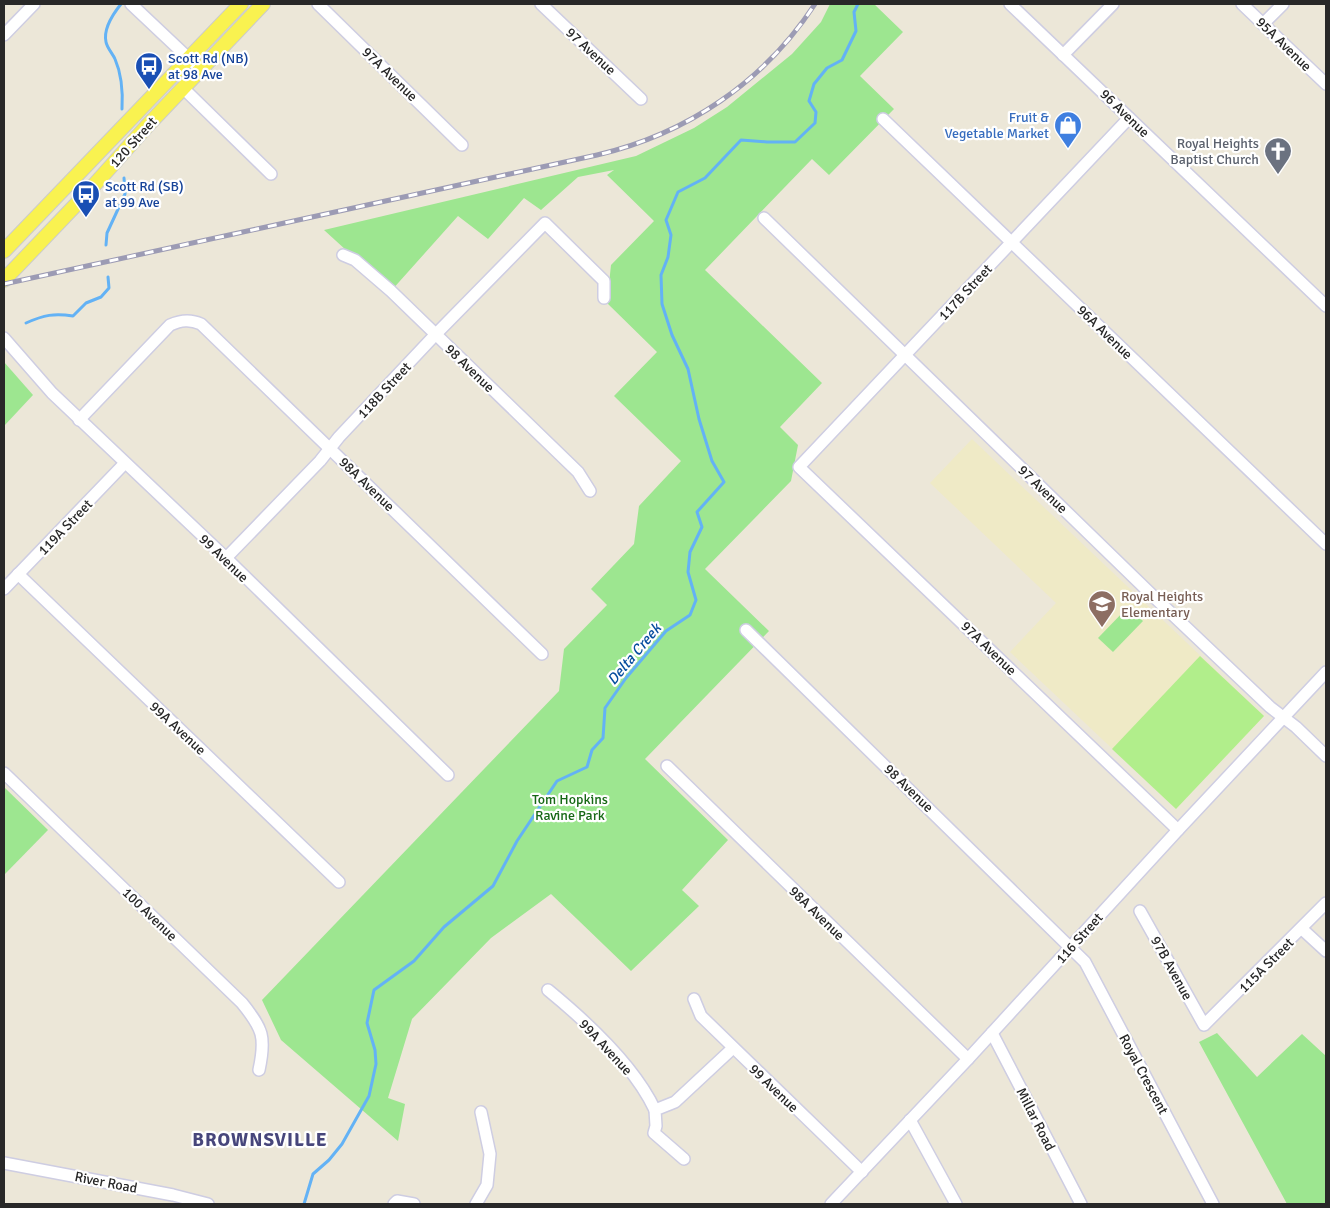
<svg xmlns="http://www.w3.org/2000/svg" width="1330" height="1208" font-family="Signika,sans-serif">
  <style>
    .education { fill: #efeac6 }
    .green { fill: #9de690 }
    .pitch { fill: #b1ee8b }
    .lines { fill: none; stroke-linecap: round; stroke-linejoin: round }
    .stream { stroke: #63b2f5; stroke-width: 3 }
    .minor-casing { stroke: #cecde2; stroke-width: 14 }
    .major-casing { stroke: #cbcbcb; stroke-width: 16 }
    .minor { stroke: #fff; stroke-width: 11 }
    .major { stroke: #f9f250; stroke-width: 14 }
    .rail-casing { stroke: #9c9bb4; stroke-width: 5 }
    .rail { stroke: #fff; stroke-width: 3; stroke-dasharray: 9; stroke-linecap: butt }
    .labels { text-anchor: middle; stroke-width: 4.5; stroke-linejoin: round; paint-order: stroke }
    .street-label { font-size: 14px; fill: #282828; stroke: #fff }
    .transit-label { font-size: 14px; fill: #164399; stroke: #fff; text-anchor: start }
    .shop-label { font-size: 14px; fill: #366cbe; stroke: #fff; text-anchor: end }
    .worship-label { font-size: 14px; fill: #5b616d; stroke: #fff; text-anchor: end }
    .education-label { font-size: 14px; fill: #785e54; stroke: #fff; text-anchor: start }
    .park-label { font-size: 14px; fill: #166815; stroke: #fff }
    .water-label { font-size: 15px; font-style: italic; fill: #054c9e; stroke: #fff }
    .district-label { font-size: 19px; font-weight: bold; letter-spacing: 1px; fill: #47467b; stroke: #fff }
  </style>
  <rect width="100%" height="100%" fill="#ece7d8"/>
  <polygon class="education" points="972,439 1264,716 1176,809 1010,652 1056,603 930,483"/>
  <g class="green">
    <polygon points="830,4 874,4 903,32 860,76 894,109 829,175 812,159 705,270 822,383 780,427 798,445 791,481 705,569 769,631 645,759 728,840 682,890 699,906 631,971 551,894 491,938 412,1019 388,1098 405,1104 398,1141 281,1040 262,1000 559,691 564,649 607,605 591,589 634,544 639,506 681,461 614,396 657,352 607,303 611,265 654,221 607,175 614,170 578,177 541,210 524,198 488,239 458,216 391,291 324,230 636,156 694,128 727,107 792,54 821,22"/>
    <polygon points="4,362 33,395 4,426"/>
    <polygon points="1128,607 1143,621 1113,652 1098,638"/>
    <polygon points="4,787 48,830 4,875"/>
    <polygon points="1217,1033 1257,1077 1302,1034 1326,1056 1326,1204 1287,1204 1199,1042"/>
  </g>
  <polygon class="pitch" points="1200,656 1264,716 1176,809 1112,749"/>
  <g class="lines">
    <g class="stream">
      <path d="M 121,4 C 113,14 103,29 106,42 C 107,48 113,54 115,59 C 122,75 123,91 122,109"/>
      <polyline points="106,245 107,233 125,194 124,178"/>
      <path d="M 26,323 C 44,315 54,313 73,316 L 86,303 L 101,297 L 109,288 L 108,277"/>
      <polyline points="304,1204 313,1174 329,1160 342,1144 369,1096 376,1064 375,1050 367,1023 374,990 414,961 444,927 493,886 517,841 557,781 587,767 592,750 603,738 605,708 626,678 666,631 690,615 696,600 688,572 690,552 702,527 697,512 724,482 712,461 699,419 688,369 672,335 662,304 661,275 668,257 671,235 666,220 678,192 705,178 741,140 767,142 795,142 815,123 816,112 809,101 814,84 827,68 842,60 856,31 854,12 858,4"/>
    </g>
    <g class="minor-casing">
      <g id="minor">
        <polyline points="131,4 201,70"/>
        <polyline points="318,4 462,145"/>
        <polyline points="541,4 641,99"/>
        <polyline points="1010,4 1326,306"/>
        <polyline points="1242,4 1326,84"/>
        <polyline points="1263,24 1283,4"/>
        <polyline points="4,35 34,4"/>
        <polyline points="1063,55 1113,4"/>
        <polyline points="183,88 271,174"/>
        <polyline points="1129,118 799,467 1178,830"/>
        <polyline points="883,119 1326,544"/>
        <polyline points="764,218 1153,596 1270,707 1296,727 1326,756"/>
        <polyline points="343,255 355,260 391,291 578,472 590,491"/>
        <polyline points="4,338 52,393 226,558 448,775"/>
        <path d="M 79,420 L 170,325 C 181,320 190,319 201,324 L 542,654"/>
        <polyline points="226,558 320,461 339,437 435,335 545,223 604,281 604,298"/>
        <polyline points="18,574 339,882"/>
        <polyline points="4,589 125,463"/>
        <polyline points="746,630 1085,962 1213,1204"/>
        <polyline points="667,766 968,1059"/>
        <path d="M 4,773 L 242,1003 C 263,1029 266,1037 259,1070"/>
        <polyline points="1140,911 1204,1025 1326,903"/>
        <polyline points="1302,929 1326,951"/>
        <path d="M 548,990 C 587,1022 634,1065 655,1110"/>
        <polyline points="694,999 701,1016 862,1172"/>
        <polyline points="992,1033 1081,1204"/>
        <polyline points="910,1120 956,1204"/>
        <polyline points="684,1159 654,1133 656,1126 655,1110 675,1102 733,1048"/>
        <polyline points="4,1163 173,1195 208,1204"/>
        <polyline points="394,1204 397,1201 414,1204"/>
        <polyline points="476,1204 487,1185 490,1154 481,1112"/>
        <polyline points="831,1204 968,1059 1178,830 1326,672"/>
      </g>
    </g>
    <g class="major-casing">
      <g id="major">
        <polyline points="4,251 241,4"/>
        <polyline points="4,280 88,192 147,126 263,4"/>
      </g>
    </g>
    <use href="#minor" class="minor"/>
    <use href="#major" class="major"/>
    <g class="rail-casing">
      <path id="rail" d="M 4,284 L 597,155 C 687,134 764,82 815,4"/>
    </g>
    <use href="#rail" class="rail"/>
  </g>
  <defs>
    <g id="bus-pin" transform="scale(1.4375)"><path d="M0 17L-7.5 6A9.5 9.5 0 1 1 7.5 6Z" fill="#1a4fb4" stroke="#fff"/><path d="M-5-6H5V4H4V6H2V4H-2V6H-4V4H-5ZM-3.5-4V0h7V-4ZM-3.5 1.2v1.5H-2V1.2ZM2 1.2v1.5H3.5V1.2Z" fill="#fff"/></g>
    <g id="shop-pin" transform="scale(1.4375)"><path d="M0 17L-7.5 6A9.5 9.5 0 1 1 7.5 6Z" fill="#3f7fe0" stroke="#fff"/><path d="M-5-2.5h2.3a2.7 3.5 0 0 1 5.4 0H5L5.5 6h-11ZM-1.5-2.5h3a1.5 2.3 0 0 0-3 0Z" fill="#fff"/></g>
    <g id="church-pin" transform="scale(1.4375)"><path d="M0 17L-7.5 6A9.5 9.5 0 1 1 7.5 6Z" fill="#6b7280" stroke="#fff"/><path d="M-1.2-6h2.4v3.5h3.3v2.4h-3.3V6h-2.4V-.1h-3.3v-2.4h3.3Z" fill="#fff"/></g>
    <g id="school-pin" transform="scale(1.4375)"><path d="M0 17L-7.5 6A9.5 9.5 0 1 1 7.5 6Z" fill="#8d6e63" stroke="#fff"/><path d="M0-5L7-2L0 1L-7-2ZM-4 1L0 2.5L4 1V4Q0 6-4 4Z" fill="#fff"/></g>
  </defs>
  <g fill-rule="evenodd">
    <use href="#bus-pin" x="149" y="66"/>
    <use href="#shop-pin" x="1068" y="125"/>
    <use href="#church-pin" x="1278" y="151"/>
    <use href="#bus-pin" x="86" y="194"/>
    <use href="#school-pin" x="1102" y="604"/>
  </g>
  <g class="labels">
    <g class="street-label">
      <text transform="translate(1284 44) rotate(44)" y="5">95A Avenue</text>
      <text transform="translate(591 51) rotate(43)" y="5">97 Avenue</text>
      <text transform="translate(390 74) rotate(44)" y="5">97A Avenue</text>
      <text transform="translate(1125 113) rotate(44)" y="5">96 Avenue</text>
      <text transform="translate(133 142) rotate(-48)" y="5">120 Street</text>
      <text transform="translate(965 292) rotate(-47)" y="5">117B Street</text>
      <text transform="translate(1105 332) rotate(44)" y="5">96A Avenue</text>
      <text transform="translate(470 368) rotate(44)" y="5">98 Avenue</text>
      <text transform="translate(384 390) rotate(-47)" y="5">118B Street</text>
      <text transform="translate(367 484) rotate(44)" y="5">98A Avenue</text>
      <text transform="translate(1043 489) rotate(44)" y="5">97 Avenue</text>
      <text transform="translate(65 527) rotate(-46)" y="5">119A Street</text>
      <text transform="translate(224 558) rotate(44)" y="5">99 Avenue</text>
      <text transform="translate(989 648) rotate(44)" y="5">97A Avenue</text>
      <text transform="translate(178 728) rotate(43)" y="5">99A Avenue</text>
      <text transform="translate(909 788) rotate(44)" y="5">98 Avenue</text>
      <text transform="translate(817 913) rotate(44)" y="5">98A Avenue</text>
      <text transform="translate(150 914) rotate(44)" y="5">100 Avenue</text>
      <text transform="translate(1079 938) rotate(-48)" y="5">116 Street</text>
      <text transform="translate(1266 965) rotate(-45)" y="5">115A Street</text>
      <text transform="translate(1172 968) rotate(61)" y="5">97B Avenue</text>
      <text transform="translate(606 1047) rotate(47)" y="5">99A Avenue</text>
      <text transform="translate(1144 1074) rotate(62)" y="5">Royal Crescent</text>
      <text transform="translate(774 1088) rotate(44)" y="5">99 Avenue</text>
      <text transform="translate(1036 1119) rotate(63)" y="5">Millar Road</text>
      <text transform="translate(106 1182) rotate(11)" y="5">River Road</text>
    </g>
    <g class="transit-label">
      <text x="168" y="63">Scott Rd (NB)<tspan x="168" dy="16">at 98 Ave</tspan></text>
      <text x="105" y="191">Scott Rd (SB)<tspan x="105" dy="16">at 99 Ave</tspan></text>
    </g>
    <g class="shop-label">
      <text x="1049" y="122">Fruit &amp;<tspan x="1049" dy="16">Vegetable Market</tspan></text>
    </g>
    <g class="worship-label">
      <text x="1259" y="148">Royal Heights<tspan x="1259" dy="16">Baptist Church</tspan></text>
    </g>
    <g class="education-label">
      <text x="1121" y="601">Royal Heights<tspan x="1121" dy="16">Elementary</tspan></text>
    </g>
    <g class="park-label">
      <text x="570" y="804">Tom Hopkins<tspan x="570" dy="16">Ravine Park</tspan></text>
    </g>
    <g class="water-label">
      <text transform="translate(634 654) rotate(-50)" y="5">Delta Creek</text>
    </g>
    <g class="district-label">
      <text x="260" y="1146">BROWNSVILLE</text>
    </g>
  </g>
  <rect width="1330" height="1208" fill="none" stroke="#282828" stroke-width="10"/>
</svg>
